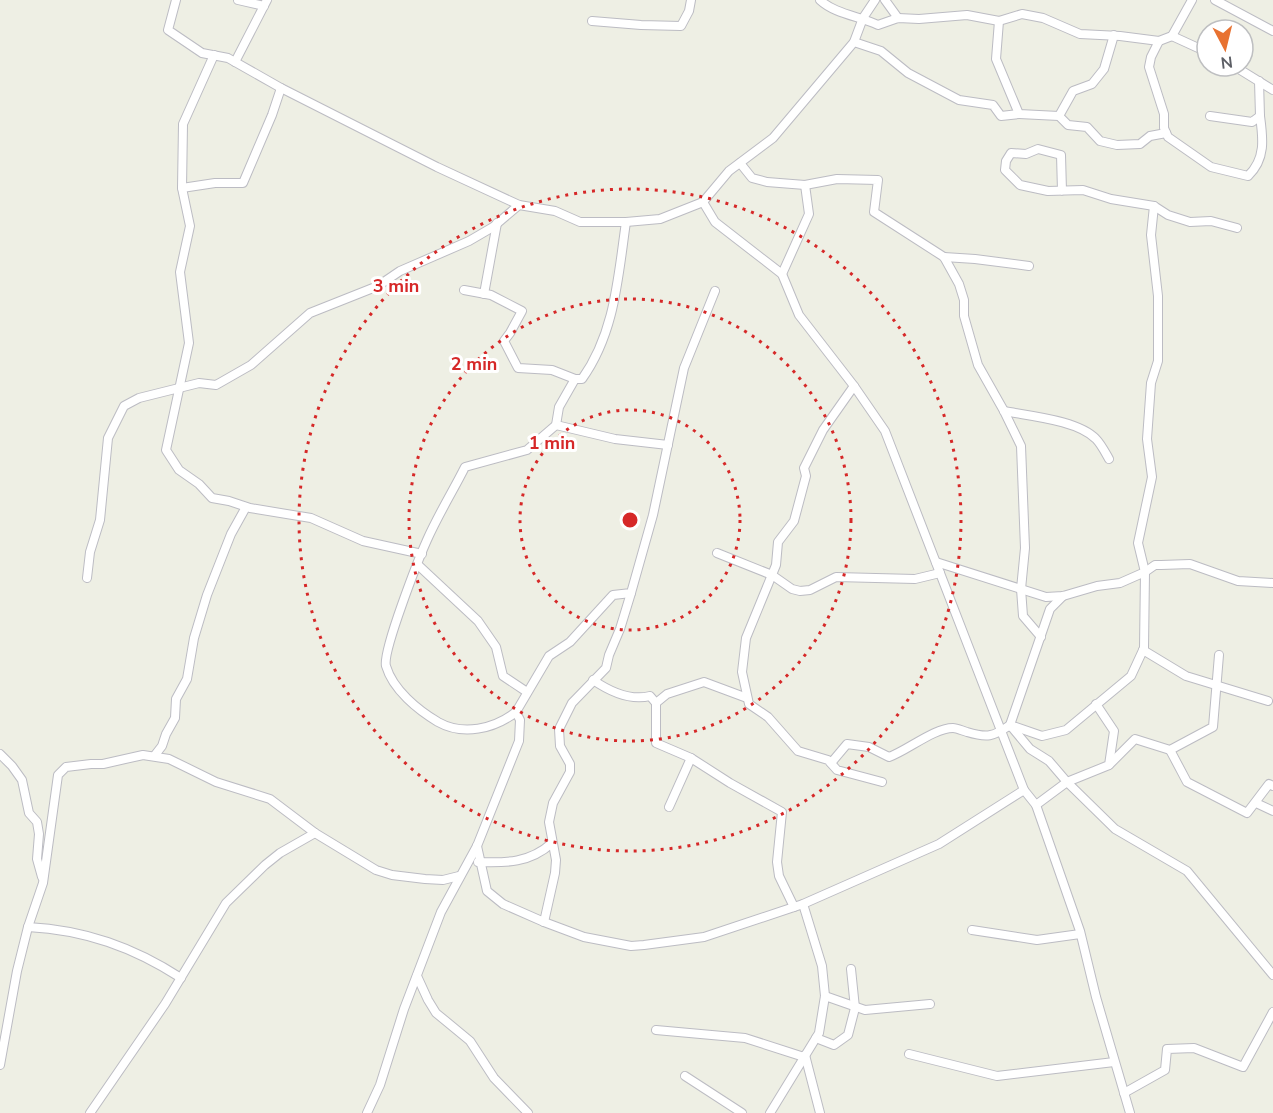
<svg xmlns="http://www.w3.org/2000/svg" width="1273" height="1113" font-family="'Nunito Sans',sans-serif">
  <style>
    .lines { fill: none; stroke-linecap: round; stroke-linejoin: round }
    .minor-casing { stroke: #bcbcc3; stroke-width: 10 }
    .minor { stroke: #fff; stroke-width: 8 }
    .ring { fill: none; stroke: #d62828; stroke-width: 3; stroke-dasharray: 3 6 }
    .centre { fill: #d62828; stroke: #fff; stroke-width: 3 }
    .ring-label { font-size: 18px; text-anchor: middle; font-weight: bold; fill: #d62828; stroke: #fff; stroke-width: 6; stroke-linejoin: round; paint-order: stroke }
  </style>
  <rect width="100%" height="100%" fill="#eeefe4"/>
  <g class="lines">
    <g class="minor-casing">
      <g id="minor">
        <polyline points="176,0 168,30 202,53 228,58 281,88 437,167 519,205 555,211 580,222 626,222 660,219 703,202 729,171 773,138 854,42 863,18 875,0"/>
        <polyline points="238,0 264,6"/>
        <path d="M 820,0 C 835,14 859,16 878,25 L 898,18 L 919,19 L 967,15 L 999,21 L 1022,14 L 1043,18 L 1080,34 L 1120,36 L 1159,41"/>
        <polyline points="885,0 898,18"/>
        <path d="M 1192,0 L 1172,36 L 1159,41 L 1151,57 L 1149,67 L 1164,114 L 1164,128 L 1168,137 L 1211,167 L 1248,176 C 1266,159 1263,138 1260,116"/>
        <polyline points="1215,0 1273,31"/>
        <polyline points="592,21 641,25 681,26 689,11 691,0"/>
        <polyline points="999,21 996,59 1019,114 1059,116 1068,125 1087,127 1100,141 1117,145 1140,144 1150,136 1166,133"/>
        <polyline points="1172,36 1207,52"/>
        <polyline points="854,42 881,51 908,73 959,100 993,105 1001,116 1019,114"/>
        <polyline points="214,55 183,124 182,188 190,226 180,272 189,343 166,450 179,470 199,484 212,498 229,501 250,508 311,518 363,541 422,554"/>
        <polyline points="235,62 267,0"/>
        <polyline points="1234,66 1273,90"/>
        <polyline points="1059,116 1073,91 1092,84 1104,69 1114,35"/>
        <polyline points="1210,116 1252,122 1260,116 1259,81"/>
        <polyline points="740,163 752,178 767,182 805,185 837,179 878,180 874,212 944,257 959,284 964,300 964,316 978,365 1004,411 1021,446 1025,548 1021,589 1023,616 1041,637"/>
        <polyline points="182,188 215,183 243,183 272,115 281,88"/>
        <polyline points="1062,191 1061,155 1038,149 1026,154 1011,153 1006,161 1005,170 1020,185 1048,191 1083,190 1111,199 1154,206 1168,215 1190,222 1211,221 1237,228"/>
        <polyline points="703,202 715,222 782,274 799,315 854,386 885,431 1024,790 1036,805 1080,931 1096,997 1130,1113"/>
        <path d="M 626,222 C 618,277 615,333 582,379 L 575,379 L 559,407 L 556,425 L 527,450 L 465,467 C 453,491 438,515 427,540 C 419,558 382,652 386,666 C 393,690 418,710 438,722 C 463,736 494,729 516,712 L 549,656 L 570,642 L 613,595 L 631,593 L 653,515 L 684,368 L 715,291"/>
        <polyline points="944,257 975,259 1029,266"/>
        <polyline points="782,274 809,214 805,185"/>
        <polyline points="464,290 491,295 522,311 510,333 504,341 518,368 552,370 575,379"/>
        <polyline points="484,294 497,223"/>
        <polyline points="854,386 823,430 804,468 806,476 794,521 778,542 776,565 746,638 742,672 749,704 768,717 798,751 828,760 837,770 882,782"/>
        <path d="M 1004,411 C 1029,416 1078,420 1096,439 C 1101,444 1105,452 1109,459"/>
        <polyline points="556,425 615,439 668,445"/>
        <polyline points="717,553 772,575 792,589 800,591 810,590 836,577 915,579 940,573"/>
        <polyline points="936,562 1046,597 1063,596 1097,586 1120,583 1145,572 1155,565 1161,565 1190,564 1238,581 1273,583"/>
        <polyline points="418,565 478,621 496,647 503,676 527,692"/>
        <polyline points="87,578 90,552 100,520 108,438 124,406 139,398 199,383 216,385 251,365 310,313 378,286 400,271 469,241 493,227 519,205"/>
        <polyline points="1063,596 1050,609 1010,725 1042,736 1066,730 1131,676 1144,648 1145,572 1138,543 1152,477 1147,439 1151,383 1158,361 1158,296 1151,235 1154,206"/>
        <polyline points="1143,650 1186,676 1268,701"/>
        <path d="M 593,680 C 609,691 630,701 650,696 L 656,703 L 656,743 L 691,758 L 730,783 L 782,812 L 777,862 L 779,876 L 794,907"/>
        <polyline points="656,703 667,694 704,682 747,698"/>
        <polyline points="1170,750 1187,782 1247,813 1269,784 1273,786"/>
        <polyline points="0,754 12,766 22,780 29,813 37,822 39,834 37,859 42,877"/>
        <polyline points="155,755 162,746 166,734 175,718 176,699 187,679 194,638 207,595 231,534 246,507"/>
        <path d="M 831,763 L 847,744 L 869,747 L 889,757 C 908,750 934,728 953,728 C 957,728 963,731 967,732 C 987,738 993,737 1010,725 L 1030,749 L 1049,761 L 1067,782 L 1115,829 L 1187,871 L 1273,975"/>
        <polyline points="1109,765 1135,739 1170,750 1213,727 1219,655"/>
        <polyline points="1256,803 1273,811"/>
        <polyline points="1036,805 1067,782 1109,765 1114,731 1096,704"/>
        <polyline points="669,807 691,758"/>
        <polyline points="477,846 487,891 503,904 544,922 584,937 631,946 644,945 704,937 803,904 939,844 1024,790"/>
        <path d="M 478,862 C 506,863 530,863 552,843"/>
        <polyline points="544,922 555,873 556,860 549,822 553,803 570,772 570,764 560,746 559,729 572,703 606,668 609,655 620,629 631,593"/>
        <path d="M 28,927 C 85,930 133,947 181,978"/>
        <polyline points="972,930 1037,940 1080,934"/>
        <polyline points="417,976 428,1000 436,1013 470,1041 494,1078 528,1113"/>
        <polyline points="825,996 865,1010 930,1004"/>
        <polyline points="656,1030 745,1038 804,1057"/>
        <polyline points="816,1038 834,1045 848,1035 855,1008 851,969"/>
        <polyline points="909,1054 997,1076 1114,1062"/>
        <polyline points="805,1055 820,1113"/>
        <polyline points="0,1065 17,971 28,927 43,883 58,775 66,767 91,764 103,764 143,755 169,759 216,782 270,799 315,833 376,870 392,875 425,879 443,880 459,876"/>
        <polyline points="685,1076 742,1113"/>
        <polyline points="1124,1093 1165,1070 1167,1049 1194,1048 1243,1067 1273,1012"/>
        <polyline points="90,1113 165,1004 226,903 265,865 280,853 315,833"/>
        <polyline points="367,1113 380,1085 404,1009 441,912 477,846 519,741 520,720 516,712"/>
        <polyline points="770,1113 819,1033 825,996 822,966 803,904"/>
      </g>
    </g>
    <use href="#minor" class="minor"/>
  </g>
  <g class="ring">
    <circle cx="630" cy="520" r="110"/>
    <circle cx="630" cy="520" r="221"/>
    <circle cx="630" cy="520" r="331"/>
  </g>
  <circle cx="630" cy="520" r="9" class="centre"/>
  <g class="ring-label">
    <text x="396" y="292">3 min</text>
    <text x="474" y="370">2 min</text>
    <text x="552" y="449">1 min</text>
  </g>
  <g transform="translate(1225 48) rotate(173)"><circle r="28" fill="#ffffff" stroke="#bebfc1" stroke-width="1.5"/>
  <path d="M0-4.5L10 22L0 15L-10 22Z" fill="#e87231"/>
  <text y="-9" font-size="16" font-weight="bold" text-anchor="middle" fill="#5c5e65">N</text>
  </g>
</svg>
